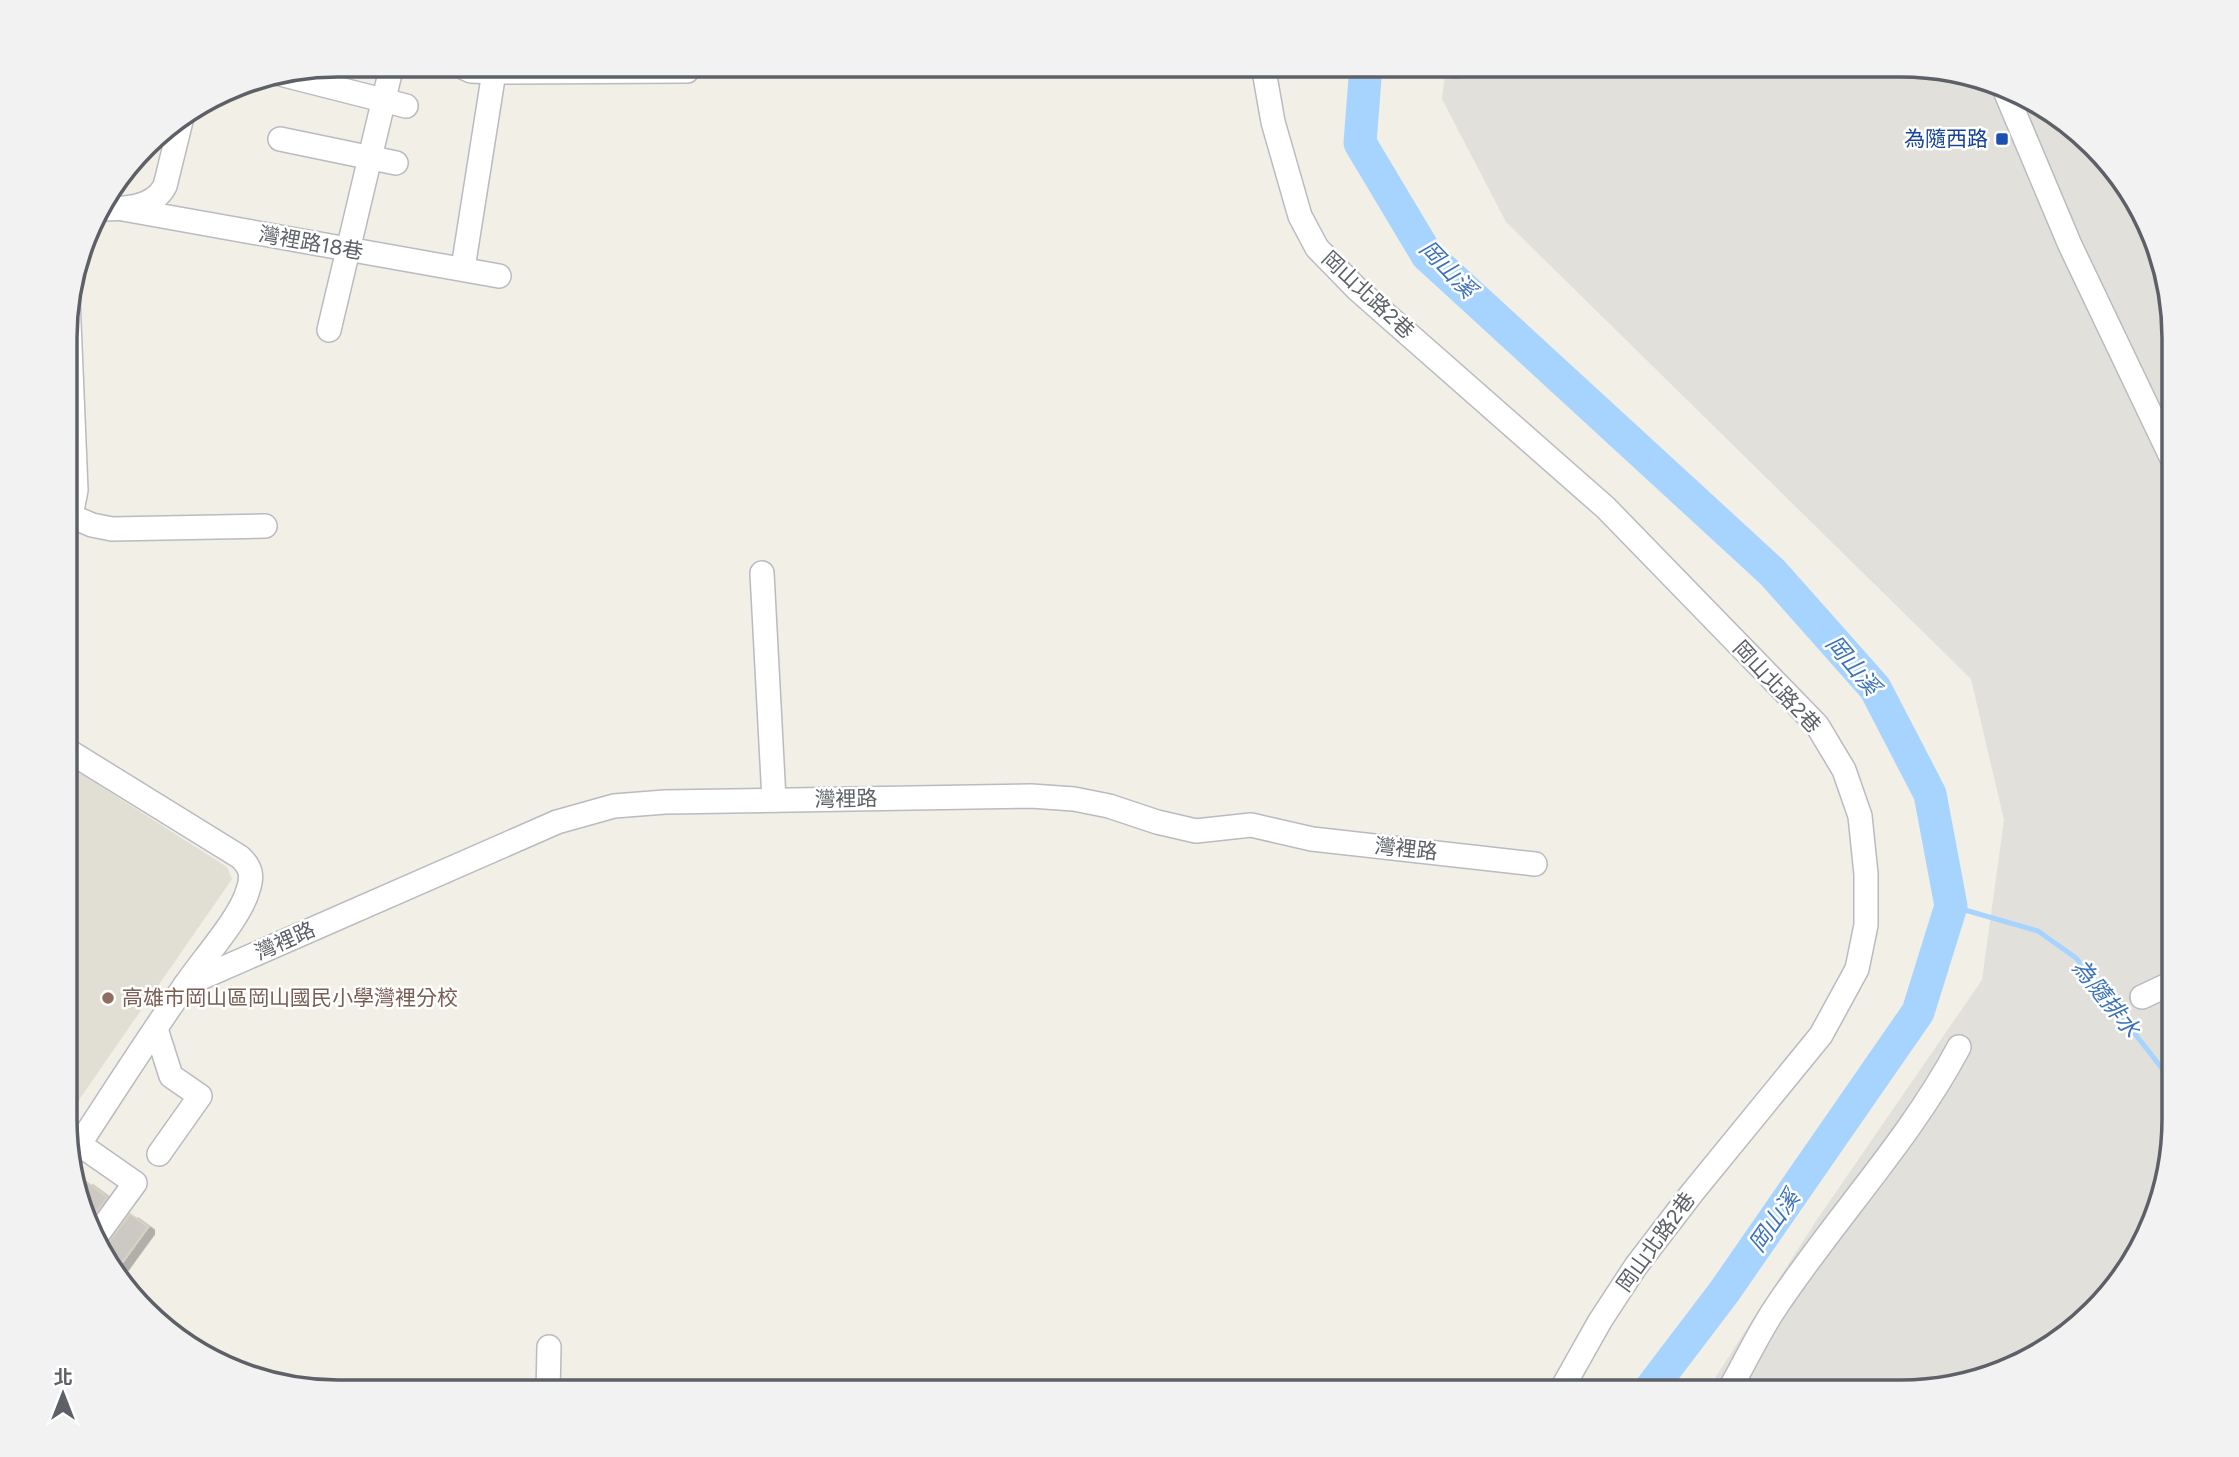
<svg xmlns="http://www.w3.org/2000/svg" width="2239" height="1457" font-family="Figtree,'Noto Sans TC',sans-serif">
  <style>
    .industrial { fill: #e1e0da }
    .education { fill: #e1ded4 }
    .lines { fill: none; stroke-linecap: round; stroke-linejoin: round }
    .stream { stroke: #a7d4ff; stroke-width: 5 }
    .river { stroke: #a7d4ff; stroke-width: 33 }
    .building { fill: #ccc9c3; stroke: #d6d1c3; stroke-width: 2; filter: url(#shadow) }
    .minor-casing { stroke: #b8bbc0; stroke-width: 26 }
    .minor { stroke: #fff; stroke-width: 23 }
    .transit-dot { fill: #1a4fb4; stroke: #fff; stroke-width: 2.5 }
    .education-dot { fill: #8d6e63; stroke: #fff; stroke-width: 2.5 }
    .labels { text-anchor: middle; stroke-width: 5; stroke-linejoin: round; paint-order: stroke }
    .transit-label { font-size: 21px; fill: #164399; stroke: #fff; text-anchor: end }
    .street-label { font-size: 21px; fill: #5d6167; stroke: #fff }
    .education-label { font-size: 21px; fill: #785e54; stroke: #fff; text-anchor: start }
    .water-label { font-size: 23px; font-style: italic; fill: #3b72ba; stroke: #fff }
    .rim { fill: none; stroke: #5d6167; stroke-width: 3.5 }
  </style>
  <defs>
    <filter id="shadow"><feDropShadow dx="8" dy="4.5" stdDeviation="0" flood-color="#0004"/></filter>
  </defs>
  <rect width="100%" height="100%" fill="#f1efe6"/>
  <polygon class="industrial" points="1446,65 1902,65 1989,79 2053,111 2101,162 2152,249 2174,320 2174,1137 2160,1207 2128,1271 2037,1356 1919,1392 1706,1392 1816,1221 1982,980 2004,820 1971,679 1506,222 1442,99"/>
  <polygon class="education" points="67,765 227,867 232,879 67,1117"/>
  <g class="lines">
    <polyline class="stream" points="1951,906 2038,931 2076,958 2164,1071 2174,1075"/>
    <polyline class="river" points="1366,65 1360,143 1427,255 1772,572 1875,688 1930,794 1951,906 1918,1012 1724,1292 1648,1392"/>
  </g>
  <g class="building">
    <polygon points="85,1181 107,1197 96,1213 84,1204 79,1190"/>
    <polygon points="130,1214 148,1227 116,1271 102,1256 100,1251 106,1246"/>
  </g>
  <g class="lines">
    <g class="minor-casing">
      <g id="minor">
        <polyline points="458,65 471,71 494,72 687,71"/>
        <polyline points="1263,65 1273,122 1300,216 1317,248 1357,289 1606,508 1817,725 1844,770 1860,816 1866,874 1866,925 1857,969 1821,1035 1692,1193 1636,1266 1600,1321 1560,1392"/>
        <polyline points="1456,66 1460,65"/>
        <polyline points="284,75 406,106"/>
        <polyline points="2003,86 2070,245 2174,463"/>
        <polyline points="280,139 396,163"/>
        <path d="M 99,209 C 123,209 153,209 165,186 L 182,117"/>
        <polyline points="123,209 499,276"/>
        <polyline points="463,268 494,72"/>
        <polyline points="329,330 392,65"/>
        <polyline points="71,516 92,525 112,529 265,526"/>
        <polyline points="67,521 71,516 76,490 68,298"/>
        <polyline points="762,573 774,800"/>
        <path d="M 67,750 L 240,857 C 251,867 253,876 248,890 C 241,917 202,960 186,984 C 145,1042 108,1101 69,1160"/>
        <polyline points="185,985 557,822 614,806 665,802 1031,796 1074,799 1109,806 1157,822 1196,831 1251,825 1312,839 1535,864"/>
        <polyline points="2142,997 2174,982"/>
        <polyline points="156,1029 171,1076 200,1096 159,1154"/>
        <polyline points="79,1144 135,1183 95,1238"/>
        <polyline points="548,1392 549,1347"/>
        <path d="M 1728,1392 C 1743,1366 1756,1338 1772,1313 C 1832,1221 1908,1143 1959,1047"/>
      </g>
    </g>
    <use href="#minor" class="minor"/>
  </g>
  <rect class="transit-dot" x="1995" y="132" width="14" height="14" rx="3.5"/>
  <circle class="education-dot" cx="108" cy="998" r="7"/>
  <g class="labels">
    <g class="transit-label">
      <text x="1988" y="146">為隨西路</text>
    </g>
    <g class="street-label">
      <text transform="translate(311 243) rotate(10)" y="7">灣裡路18巷</text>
      <text transform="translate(1368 295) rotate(43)" y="7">岡山北路2巷</text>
      <text transform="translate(1777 687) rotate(47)" y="7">岡山北路2巷</text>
      <text transform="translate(846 799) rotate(-1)" y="7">灣裡路</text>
      <text transform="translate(1406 849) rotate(6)" y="7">灣裡路</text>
      <text transform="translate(285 941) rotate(-24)" y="7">灣裡路</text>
      <text transform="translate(1656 1242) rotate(-54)" y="7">岡山北路2巷</text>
    </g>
    <g class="education-label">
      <text x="122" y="1005">高雄市岡山區岡山國民小學灣裡分校</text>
    </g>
    <g class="water-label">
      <text transform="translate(1448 269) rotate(46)" y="8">岡山溪</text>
      <text transform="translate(1853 665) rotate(50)" y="8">岡山溪</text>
      <text transform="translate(2106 998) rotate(51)" y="8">為隨排水</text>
      <text transform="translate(1774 1221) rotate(-55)" y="8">岡山溪</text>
    </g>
  </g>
  <path d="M0 0H2239V1457H0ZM338 77H1901A261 261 0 0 1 2162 338V1119A261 261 0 0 1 1901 1380H338A261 261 0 0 1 77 1119V338A261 261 0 0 1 338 77Z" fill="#f2f2f3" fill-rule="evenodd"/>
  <path class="rim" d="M338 77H1901A261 261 0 0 1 2162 338V1119A261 261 0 0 1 1901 1380H338A261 261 0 0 1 77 1119V338A261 261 0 0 1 338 77Z"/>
  <g transform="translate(63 1394)" stroke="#ffffff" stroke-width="5" paint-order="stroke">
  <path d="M0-5L12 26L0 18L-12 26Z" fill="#5d6167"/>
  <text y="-10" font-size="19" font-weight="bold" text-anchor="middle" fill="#5d6167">北</text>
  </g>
</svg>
